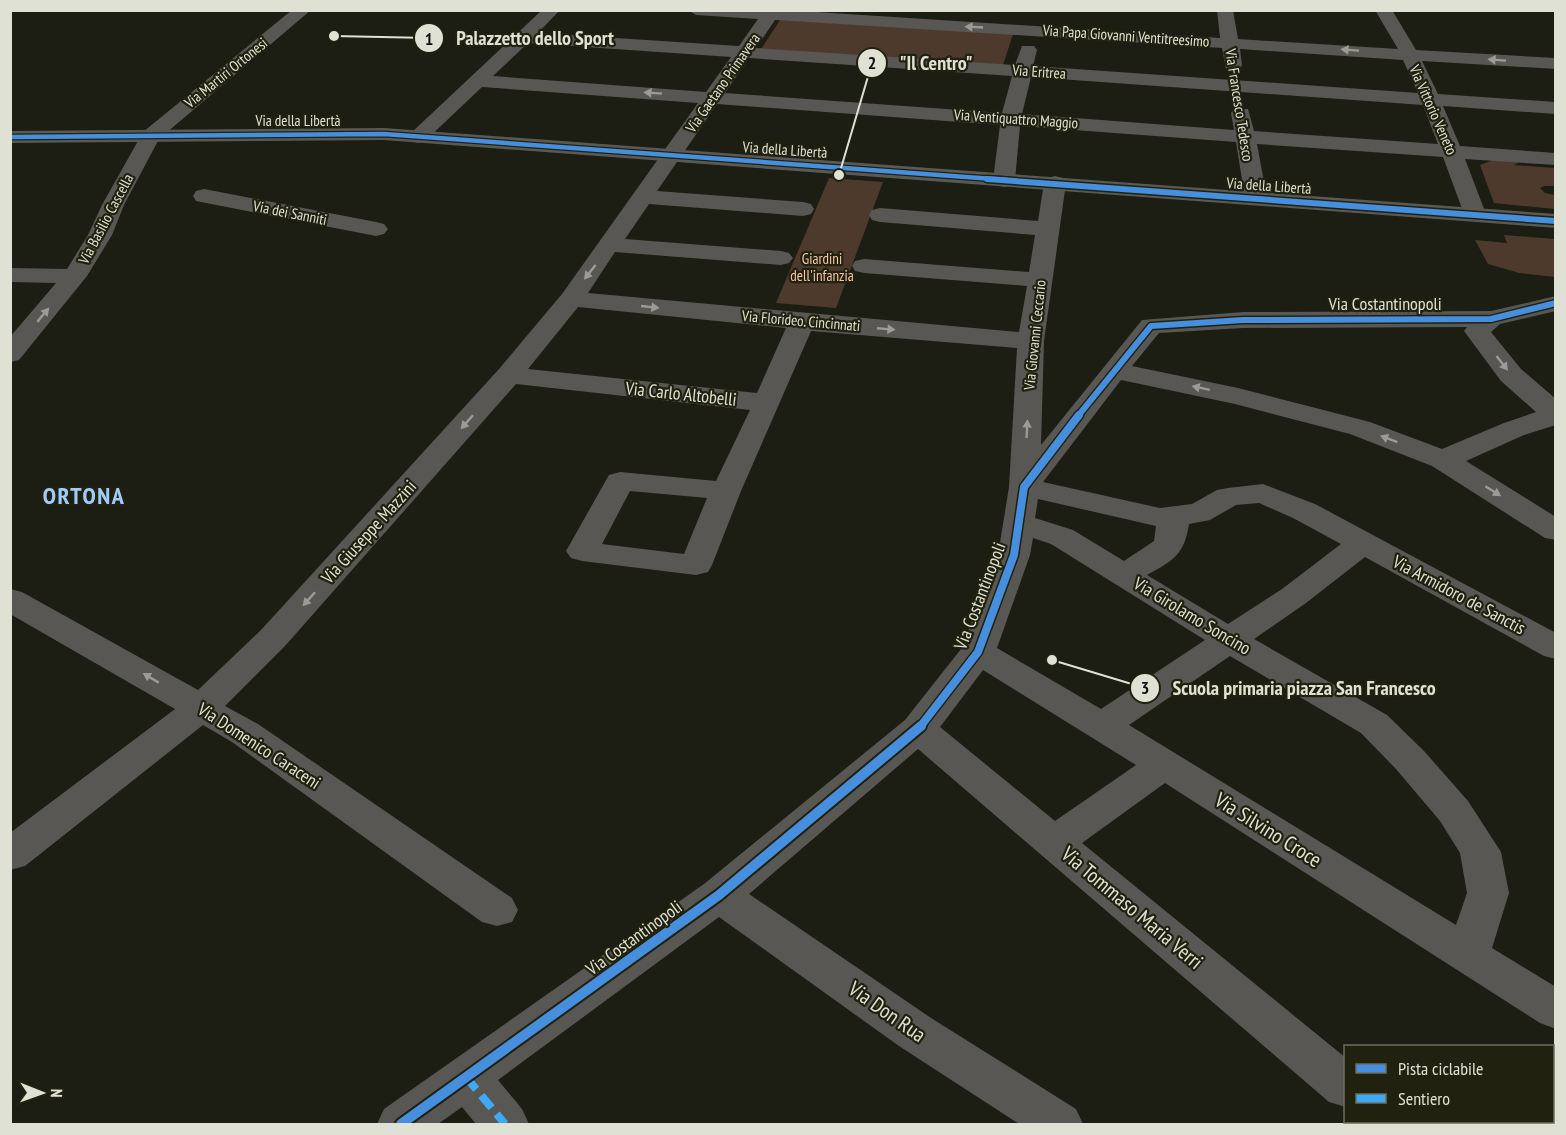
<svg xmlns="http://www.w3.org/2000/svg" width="1566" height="1135" font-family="'PT Sans Narrow',sans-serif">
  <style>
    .green { fill: #4d3a2c }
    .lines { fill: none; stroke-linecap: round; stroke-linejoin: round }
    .minor { fill: #585753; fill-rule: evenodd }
    .secondary { fill: #5a5954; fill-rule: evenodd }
    .quiet { stroke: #3fa9f5; stroke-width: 8; stroke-dasharray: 16 8; stroke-linecap: butt }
    .cycleway-far3-casing { stroke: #20210f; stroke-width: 7 }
    .cycleway-far2-casing { stroke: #20210f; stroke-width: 9 }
    .cycleway-far1-casing { stroke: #20210f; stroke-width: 11 }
    .cycleway-casing { stroke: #20210f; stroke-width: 14 }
    .cycleway-far3 { stroke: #468fdf; stroke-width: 4.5 }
    .cycleway-far2 { stroke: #468fdf; stroke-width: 6 }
    .cycleway-far1 { stroke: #468fdf; stroke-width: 8 }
    .cycleway { stroke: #468fdf; stroke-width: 10 }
    .oneway { fill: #9c9c94 }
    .labels { text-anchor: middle; stroke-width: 4.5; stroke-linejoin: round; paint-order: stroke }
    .far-street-label { font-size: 15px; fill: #e0e1d5; stroke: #20210f }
    .far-park-label { font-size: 15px; fill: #f9c6a6; stroke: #20210f }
    .street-label { font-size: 18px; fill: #e0e1d5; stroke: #20210f }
    .near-street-label { font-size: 21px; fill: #e0e1d5; stroke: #20210f }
    .district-label { font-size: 24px; font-weight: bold; letter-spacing: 1.5px; fill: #9fccfa; stroke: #20210f }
    .leader { fill: none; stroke: #e0e1d5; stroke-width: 2 }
    .callout-dot { fill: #e0e1d5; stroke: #20210f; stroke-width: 2 }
    .mark-label { font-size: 18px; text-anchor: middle; font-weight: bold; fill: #111 }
    .callout-label { font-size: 20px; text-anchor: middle; font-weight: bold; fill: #e0e1d5; stroke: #20210f; stroke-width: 4.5; stroke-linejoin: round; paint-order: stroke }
  </style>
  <rect width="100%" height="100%" fill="#1c1d13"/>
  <g class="green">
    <polygon points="780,20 1013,34 1003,65 761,49"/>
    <polygon points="1502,157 1524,159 1514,165 1555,168 1555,186 1544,186 1540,188 1545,193 1555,195 1555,209 1494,203 1480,165"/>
    <polygon points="829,178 883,182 836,308 776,303"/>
    <polygon points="1504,235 1555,239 1555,277 1519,273 1488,264 1475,240 1507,243"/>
  </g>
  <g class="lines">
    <g class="minor">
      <polygon points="292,10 311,10 159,139 124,205 112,235 87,276 19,360 10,362 10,337 56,283 10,282 10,268 67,269 88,235 102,205 143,132"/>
      <path d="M 542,10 L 560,10 L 538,33 L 739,46 L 758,19 L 696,15 L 688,10 L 785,10 L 1220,38 L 1217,10 L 1233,10 L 1238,39 L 1398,49 L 1375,10 L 1392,10 L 1416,50 L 1556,58 L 1556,69 L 1422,61 L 1438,94 L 1556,102 L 1556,114 L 1443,106 L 1460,146 L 1556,153 L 1556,165 L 1465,159 L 1486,214 L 1483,219 L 1475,221 L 1467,219 L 1464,214 L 1443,157 L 1257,144 L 1267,198 L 1264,203 L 1256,205 L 1248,203 L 1245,198 L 1236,142 L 1020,126 L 1015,180 L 1012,185 L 1004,187 L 996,185 L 993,180 L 1000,125 L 717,104 L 657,191 L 803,202 L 811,204 L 814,209 L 811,214 L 803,216 L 649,204 L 625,239 L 781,251 L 789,253 L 793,258 L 789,263 L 781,265 L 615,252 L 588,293 L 1019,332 L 1027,286 L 864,273 L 855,271 L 852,266 L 855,261 L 864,259 L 1029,272 L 1035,235 L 880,222 L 872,220 L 869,215 L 872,210 L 880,208 L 1038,221 L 1044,183 L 1047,178 L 1055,176 L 1063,178 L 1066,183 L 1044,341 L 1041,445 L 1142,320 L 1243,312 L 1491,311 L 1556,296 L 1556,311 L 1500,324 L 1491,332 L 1521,369 L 1556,399 L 1556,425 L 1524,435 L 1466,461 L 1556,517 L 1556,540 L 1545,538 L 1432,466 L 1350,434 L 1235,404 L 1121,380 L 1043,482 L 1160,508 L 1192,504 L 1217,490 L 1228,488 L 1263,484 L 1315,504 L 1556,633 L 1556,659 L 1544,656 L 1365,557 L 1306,603 L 1254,639 L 1387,715 L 1424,751 L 1468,801 L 1501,852 L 1509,893 L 1492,948 L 1556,987 L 1556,1029 L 1540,1023 L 1165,783 L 1082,843 L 1346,1058 L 1346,1107 L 1329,1102 L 918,749 L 749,894 L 931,1018 L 1076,1109 L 1083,1124 L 1019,1124 L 899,1046 L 719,917 L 498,1080 L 522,1109 L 529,1124 L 476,1124 L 462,1107 L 438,1124 L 377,1124 L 384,1109 L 704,884 L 905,720 L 961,649 L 998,555 L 1009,487 L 1017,348 L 811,331 L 741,491 L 712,565 L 708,572 L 696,575 L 582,561 L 571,558 L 566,551 L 609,475 L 620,472 L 716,481 L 750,410 L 516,384 L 285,646 L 225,706 L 258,724 L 512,898 L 518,910 L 512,922 L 497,926 L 482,922 L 232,742 L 203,725 L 25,866 L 10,870 L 10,833 L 175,709 L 10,614 L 10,589 L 22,592 L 198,690 L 261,630 L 499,369 L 562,294 L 698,103 L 482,87 L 425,141 L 418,143 L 411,141 L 408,137 L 411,133 ZM 775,20 L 1222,48 L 1226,69 L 1240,69 L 1242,65 L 1240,49 L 1403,60 L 1418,93 L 1033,66 L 1037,50 L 1034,46 L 1022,46 L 1015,65 L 756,48 ZM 528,43 L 731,57 L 706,92 L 493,76 ZM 749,58 L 1012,76 L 1002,113 L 725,93 ZM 1031,77 L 1423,105 L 1438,144 L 1254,131 L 1248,109 L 1234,109 L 1231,113 L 1234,130 L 1022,114 ZM 578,307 L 786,328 L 757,393 L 528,369 ZM 1467,327 L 1464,331 L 1501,381 L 1536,412 L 1504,423 L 1442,449 L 1370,422 L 1238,388 L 1132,366 L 1159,333 L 1243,328 ZM 630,491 L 707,498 L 684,554 L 602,544 ZM 1038,499 L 1156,526 L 1154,541 L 1124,561 L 1073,530 L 1035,518 ZM 1259,503 L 1293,518 L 1341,544 L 1282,589 L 1228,624 L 1147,575 C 1174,560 1184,555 1189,524 L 1210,520 L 1236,505 ZM 1033,538 L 1051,544 L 1205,640 L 1101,709 L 997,648 L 1030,555 ZM 1230,656 L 1361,733 L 1396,769 L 1440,821 L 1460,853 L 1467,893 L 1456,925 L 1129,725 ZM 983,670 L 1136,765 L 1055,821 L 940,727 Z"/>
      <polygon points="204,189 376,222 384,224 388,229 384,234 376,236 196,201 193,196 196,191"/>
      <polygon points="1556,1058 1556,1101 1552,1102 1552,1059"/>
      <polygon points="1361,1122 1413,1122 1415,1124 1363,1124"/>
      <polygon points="1502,1122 1553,1122 1551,1124 1501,1124"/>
    </g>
    <polygon class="secondary" points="384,128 1556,214 1556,228 384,140 10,143 10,131"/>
    <polyline class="quiet" points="466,1077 505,1124"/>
    <g class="cycleway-far3-casing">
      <polyline id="cycleway-far3" points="10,137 384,134 1007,180"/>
    </g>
    <g class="cycleway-far2-casing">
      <g id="cycleway-far2">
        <polyline points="987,179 1556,221"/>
        <polyline points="1078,416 1151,326 1243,320 1491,319 1556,303"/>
      </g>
    </g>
    <g class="cycleway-far1-casing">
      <polyline id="cycleway-far1" points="920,727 978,652 1014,555 1024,487 1079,415"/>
    </g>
    <g class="cycleway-casing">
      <polyline id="cycleway" points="401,1124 719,895 921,726"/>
    </g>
    <use href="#cycleway-far3" class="cycleway-far3"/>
    <use href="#cycleway-far2" class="cycleway-far2"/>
    <use href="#cycleway-far1" class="cycleway-far1"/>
    <use href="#cycleway" class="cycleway"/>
  </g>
  <defs><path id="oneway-solid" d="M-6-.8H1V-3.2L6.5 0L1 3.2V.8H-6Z" transform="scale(1.5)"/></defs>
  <g class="oneway">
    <use href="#oneway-solid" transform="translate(974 27) rotate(-177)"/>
    <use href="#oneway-solid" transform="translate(1350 50) rotate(-176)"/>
    <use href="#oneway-solid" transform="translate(1497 60) rotate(-176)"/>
    <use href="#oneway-solid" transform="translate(653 93) rotate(-176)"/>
    <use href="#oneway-solid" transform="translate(590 272) rotate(128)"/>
    <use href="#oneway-solid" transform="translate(650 307) rotate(6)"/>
    <use href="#oneway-solid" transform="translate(43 315) rotate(-50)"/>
    <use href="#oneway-solid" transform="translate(886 329) rotate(5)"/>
    <use href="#oneway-solid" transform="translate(1502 363) rotate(52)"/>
    <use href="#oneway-solid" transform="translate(1201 388) rotate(-168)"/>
    <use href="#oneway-solid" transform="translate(467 422) rotate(132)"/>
    <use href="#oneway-solid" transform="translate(1027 429) rotate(-87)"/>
    <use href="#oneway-solid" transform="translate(1389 439) rotate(-159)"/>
    <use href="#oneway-solid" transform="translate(1493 491) rotate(32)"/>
    <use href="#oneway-solid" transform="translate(309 599) rotate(132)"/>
    <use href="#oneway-solid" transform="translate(151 678) rotate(-149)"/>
  </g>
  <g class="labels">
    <g class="far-street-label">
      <text transform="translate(1126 36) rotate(4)" y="5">Via Papa Giovanni Ventitreesimo</text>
      <text transform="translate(1039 72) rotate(4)" y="5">Via Eritrea</text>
      <text transform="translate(226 73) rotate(-39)" y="5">Via Martiri Ortonesi</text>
      <text transform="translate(723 83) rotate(-55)" y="5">Via Gaetano Primavera</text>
      <text transform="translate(1239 105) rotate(81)" y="5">Via Francesco Tedesco</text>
      <text transform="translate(1433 110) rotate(66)" y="5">Via Vittorio Veneto</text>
      <text transform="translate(1016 119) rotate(4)" y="5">Via Ventiquattro Maggio</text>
      <text x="298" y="126">Via della Libertà</text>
      <text transform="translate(785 150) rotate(4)" y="5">Via della Libertà</text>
      <text transform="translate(1269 186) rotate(4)" y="5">Via della Libertà</text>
      <text transform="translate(290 213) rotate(11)" y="5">Via dei Sanniti</text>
      <text transform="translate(106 219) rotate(-62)" y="5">Via Basilio Cascella</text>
      <text transform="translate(801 321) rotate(5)" y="5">Via Florideo. Cincinnati</text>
      <text transform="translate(1035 335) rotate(-84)" y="5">Via Giovanni Ceccario</text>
    </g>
    <g class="far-park-label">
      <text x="822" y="264">Giardini<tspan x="822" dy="17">dell'infanzia</tspan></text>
    </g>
    <g class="street-label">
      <text x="1385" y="310">Via Costantinopoli</text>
      <text transform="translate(681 394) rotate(6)" y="6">Via Carlo Altobelli</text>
      <text transform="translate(369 532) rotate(-48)" y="6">Via Giuseppe Mazzini</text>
      <text transform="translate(1459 595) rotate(28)" y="6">Via Armidoro de Sanctis</text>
      <text transform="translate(980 596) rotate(-69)" y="6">Via Costantinopoli</text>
      <text transform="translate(1192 616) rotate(31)" y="6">Via Girolamo Soncino</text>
      <text transform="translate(259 746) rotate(33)" y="6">Via Domenico Caraceni</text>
      <text transform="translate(634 938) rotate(-36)" y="6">Via Costantinopoli</text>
    </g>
    <g class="near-street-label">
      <text transform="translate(1268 830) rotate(32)" y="7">Via Silvino Croce</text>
      <text transform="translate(1132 908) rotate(40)" y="7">Via Tommaso Maria Verri</text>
      <text transform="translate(887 1012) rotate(35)" y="7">Via Don Rua</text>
    </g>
    <g class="district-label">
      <text x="84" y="504">ORTONA</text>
    </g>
  </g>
  <path class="leader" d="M334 36L429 38M839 175L872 63M1052 660L1145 688"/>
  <g class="callout-dot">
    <circle cx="334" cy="36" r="6"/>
    <circle cx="839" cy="175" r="6"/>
    <circle cx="1052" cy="660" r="6"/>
    <circle cx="429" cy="38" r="15"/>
    <circle cx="872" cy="63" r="15"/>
    <circle cx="1145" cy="688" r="15"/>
  </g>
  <g class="mark-label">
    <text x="429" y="45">1</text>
    <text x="872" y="69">2</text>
    <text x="1145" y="694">3</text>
  </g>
  <g class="callout-label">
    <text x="535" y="45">Palazzetto dello Sport</text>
    <text x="936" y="70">"Il Centro"</text>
    <text x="1304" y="695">Scuola primaria piazza San Francesco</text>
  </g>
  <rect width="1566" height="1135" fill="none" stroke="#e0e1d5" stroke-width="24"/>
  <rect x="1344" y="1045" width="210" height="78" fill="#20210f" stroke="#6d6e5e" stroke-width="1.5"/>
  <rect x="1356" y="1064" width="30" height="9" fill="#468fdf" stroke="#6d6e5e" stroke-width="1.5"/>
  <text x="1398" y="1075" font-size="18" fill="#e0e1d5">Pista ciclabile</text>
  <rect x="1356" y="1094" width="30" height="9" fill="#3fa9f5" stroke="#6d6e5e" stroke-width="1.5"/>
  <text x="1398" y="1105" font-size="18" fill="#e0e1d5">Sentiero</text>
  <g transform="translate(42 1093) rotate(91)" stroke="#20210f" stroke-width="4.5" paint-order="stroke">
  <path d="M0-4.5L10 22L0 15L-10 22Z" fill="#e0e1d5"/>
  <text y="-9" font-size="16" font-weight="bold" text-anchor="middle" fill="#e0e1d5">N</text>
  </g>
</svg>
